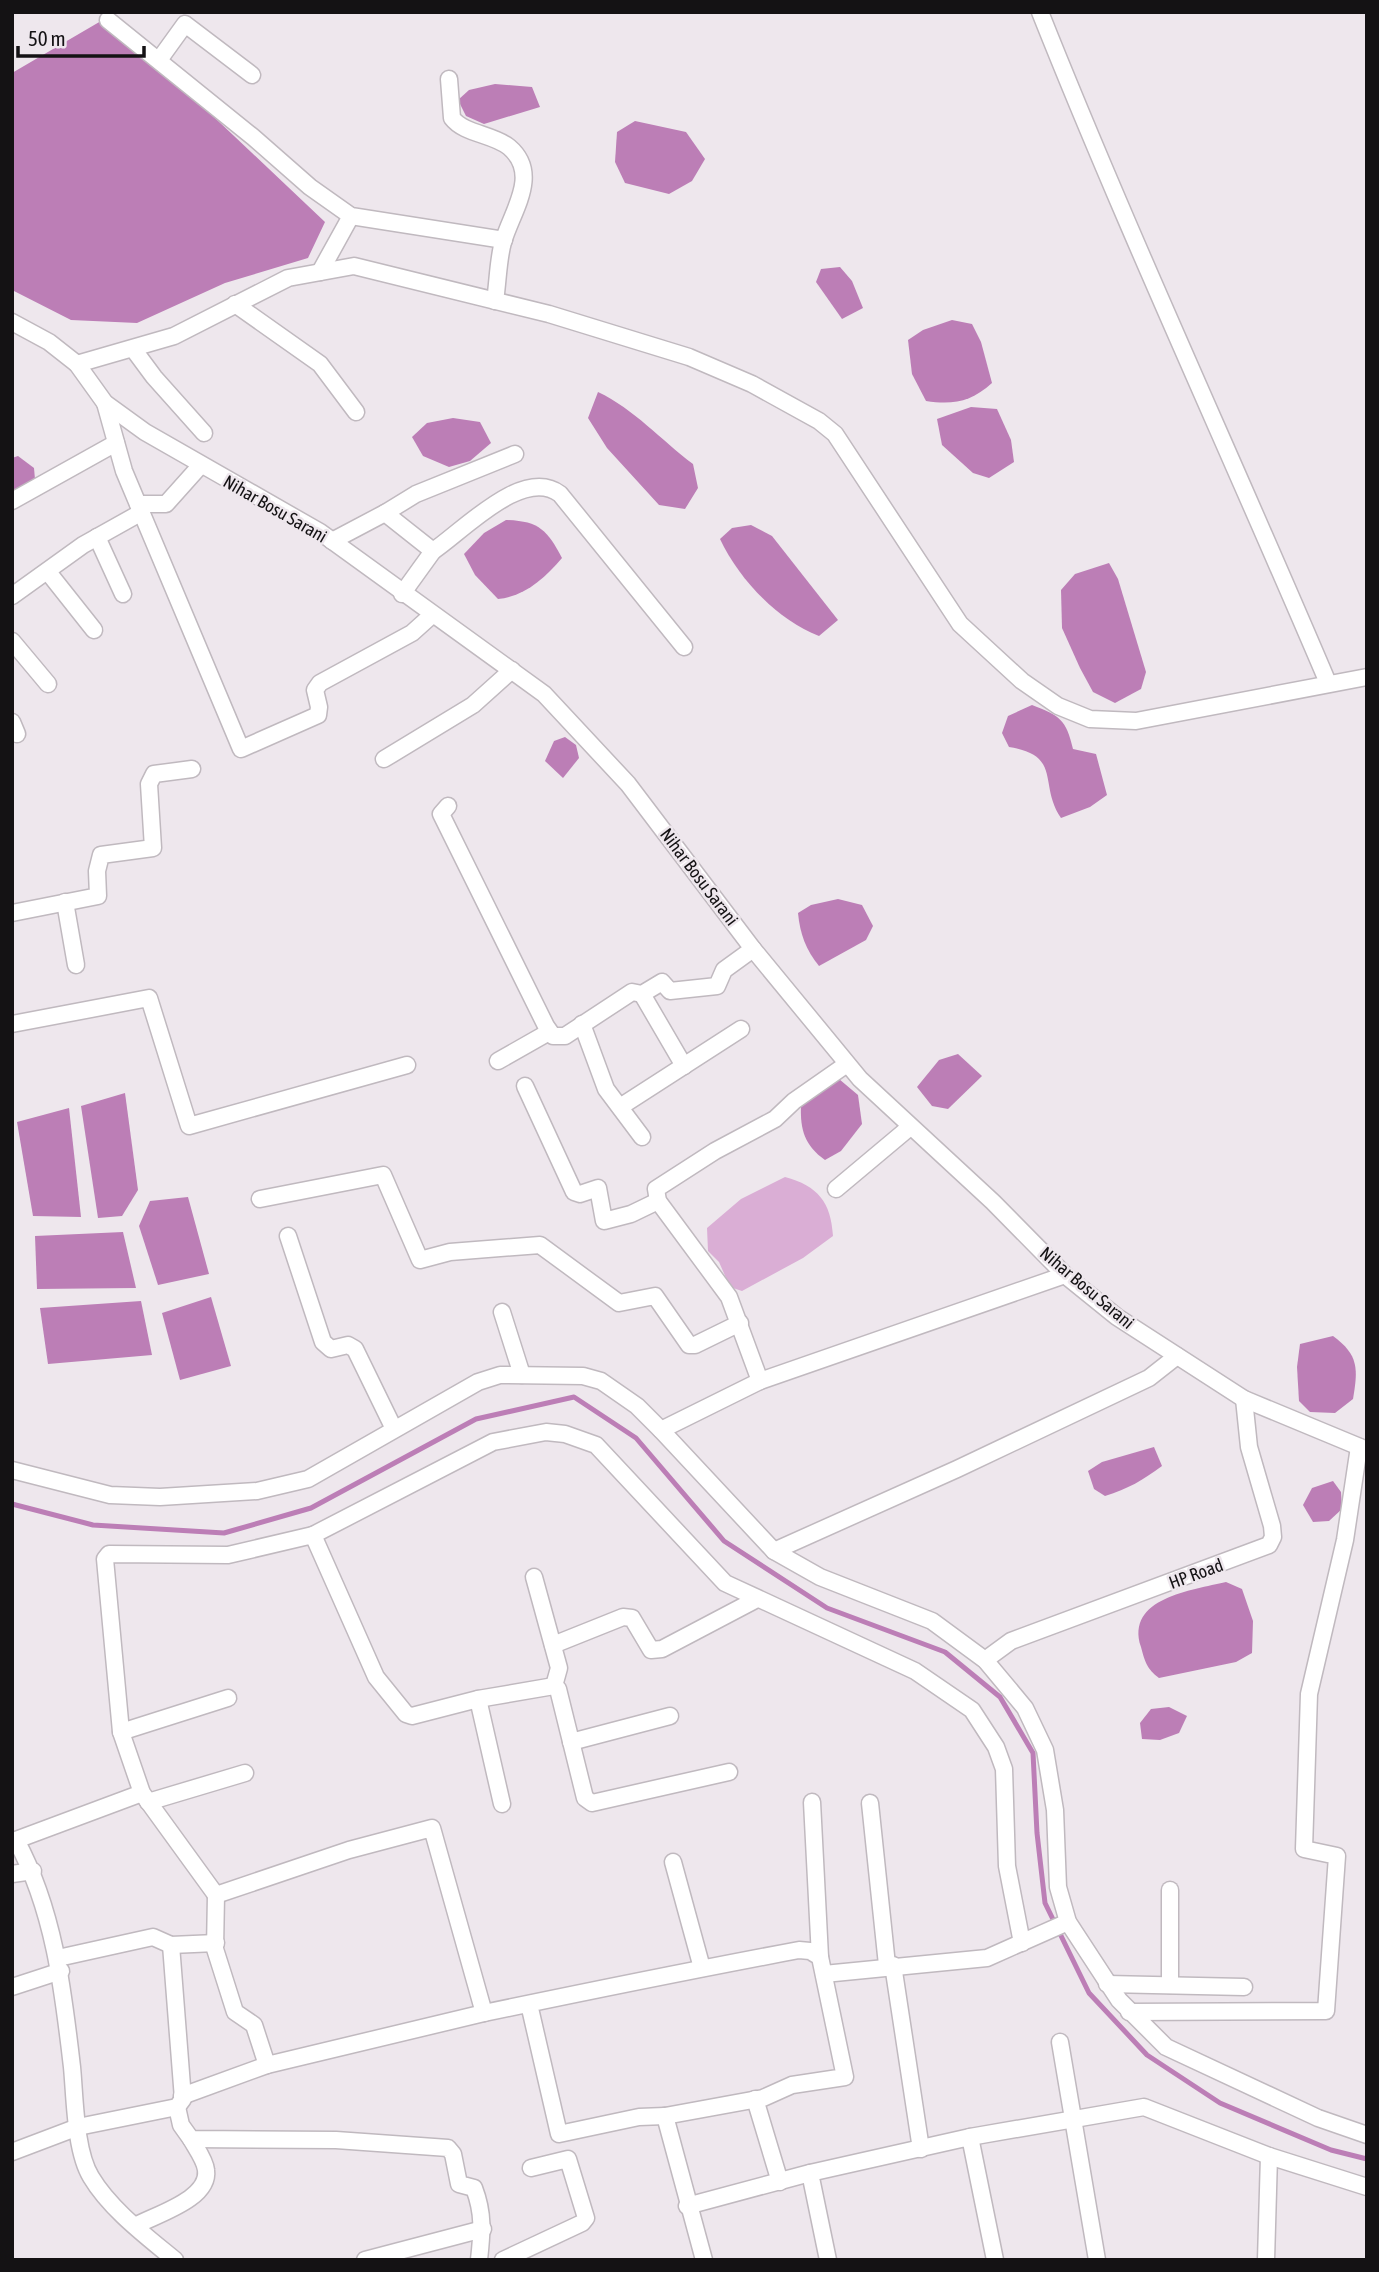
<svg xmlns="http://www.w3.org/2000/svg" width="1379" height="2272" font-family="'Asap Condensed',sans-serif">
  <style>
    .green { fill: #daaed5 }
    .water { fill: #bc7eb6 }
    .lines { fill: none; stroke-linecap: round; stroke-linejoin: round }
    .stream { stroke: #bc7eb6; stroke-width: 5 }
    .minor-casing { stroke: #c0b9bf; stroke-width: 19 }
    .minor { stroke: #fff; stroke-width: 16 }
    .labels { text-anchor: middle; stroke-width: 5; stroke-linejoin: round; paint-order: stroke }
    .street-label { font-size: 18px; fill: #141214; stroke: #eee7ed }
  </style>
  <rect width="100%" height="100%" fill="#eee7ed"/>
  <path class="green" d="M 785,1177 C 818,1186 831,1202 833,1236 L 803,1258 L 742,1291 L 730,1287 L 719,1262 L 708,1251 L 707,1228 L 741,1199 Z"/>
  <g class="water">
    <polygon points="101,21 178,83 325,222 308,258 225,283 137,323 71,320 12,290 12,73"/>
    <polygon points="495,84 532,87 540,107 484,124 466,116 458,100 469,90"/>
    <polygon points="635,121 686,132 705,159 692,181 669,194 625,183 615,162 617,132"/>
    <polygon points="840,267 852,281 863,308 842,319 816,282 821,269"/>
    <path d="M 952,320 L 972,324 L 981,342 L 992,383 C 971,402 953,405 926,401 L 912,374 L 908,340 L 923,330 Z"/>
    <path d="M 598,392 C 634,409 661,440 693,464 L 698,488 L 685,509 L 659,505 L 607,448 L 588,418 Z"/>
    <polygon points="971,407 997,409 1011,440 1014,462 989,478 973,473 942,445 937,419"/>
    <polygon points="453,418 480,422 491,443 470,461 449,467 423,456 412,437 427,423"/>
    <polygon points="18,456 34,468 36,491 12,501 12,458"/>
    <path d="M 506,520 C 539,521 547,530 562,558 C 544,579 525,596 498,599 L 475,575 L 464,554 L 484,533 Z"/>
    <path d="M 751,525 L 772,536 L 838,620 L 819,636 C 777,620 739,579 720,539 L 732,528 Z"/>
    <polygon points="1109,563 1118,579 1146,672 1141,689 1115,703 1093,692 1080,668 1062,628 1061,590 1075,574"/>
    <path d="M 1032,705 C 1060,716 1066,719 1073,749 L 1096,754 L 1107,795 L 1090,807 L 1061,818 C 1038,784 1063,756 1009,747 L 1002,733 L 1008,716 Z"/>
    <polygon points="565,737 576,745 579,758 563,778 545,761 554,741"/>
    <path d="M 838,899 L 862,905 L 873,926 L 866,940 L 819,966 C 806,950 800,934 798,913 L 811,905 Z"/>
    <polygon points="958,1054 982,1076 948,1109 932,1106 917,1087 939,1060"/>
    <path d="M 839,1079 L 858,1095 L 862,1124 L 841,1151 L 825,1160 C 805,1146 800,1130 801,1106 Z"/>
    <polygon points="125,1093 138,1190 122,1216 98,1218 81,1106"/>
    <polygon points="69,1108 81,1217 33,1216 17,1122"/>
    <polygon points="188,1197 209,1274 158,1285 139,1226 150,1201"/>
    <polygon points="123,1232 136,1288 37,1289 35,1236"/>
    <polygon points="211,1297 231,1366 180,1380 162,1313"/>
    <polygon points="141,1301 152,1355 48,1364 40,1308"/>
    <path d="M 1333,1336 C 1359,1355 1358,1369 1353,1399 L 1335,1413 L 1310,1412 L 1299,1401 L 1297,1367 L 1300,1344 Z"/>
    <path d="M 1154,1447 L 1162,1466 C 1143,1480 1128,1489 1105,1496 L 1094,1489 L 1088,1471 L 1102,1462 Z"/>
    <polygon points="1333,1481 1341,1492 1342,1509 1329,1521 1313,1522 1303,1505 1312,1488"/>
    <path d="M 1226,1582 L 1242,1589 L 1253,1621 L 1252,1653 L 1236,1662 L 1159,1678 C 1147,1669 1145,1662 1141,1647 C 1125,1598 1192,1590 1226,1582 Z"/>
    <polygon points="1169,1707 1187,1716 1179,1733 1160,1740 1142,1739 1140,1723 1151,1709"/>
  </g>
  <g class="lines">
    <polyline class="stream" points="12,1504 93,1525 224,1533 311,1508 476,1419 574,1397 636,1438 724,1541 827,1608 945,1652 1000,1697 1033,1753 1037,1833 1045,1903 1089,1993 1147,2055 1220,2103 1331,2150 1367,2159"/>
    <g class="minor-casing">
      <g id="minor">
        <path d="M 1040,12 C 1130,238 1233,459 1328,683"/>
        <polyline points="108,20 253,137 310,187 351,216 504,240"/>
        <polyline points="159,60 185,24 252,75"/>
        <path d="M 449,79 L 452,118 C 464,134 493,134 509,147 C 541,174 512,211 503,242 C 498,260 498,281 495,301"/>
        <polyline points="320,272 351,216"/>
        <polyline points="235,304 320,364 356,412"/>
        <polyline points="12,322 49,342 77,364 105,403 145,432 320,532 544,694 628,784 753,949 860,1079 993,1202 1065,1275 1117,1317 1244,1399 1367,1450"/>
        <polyline points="134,350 154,377 204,433"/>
        <polyline points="77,364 174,336 288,278 354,266 549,314 689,357 752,384 819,421 835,434 960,624 1022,681 1058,706 1090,719 1136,721 1367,677"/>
        <polyline points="105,403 124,471 241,749 318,715 319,707 315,690 320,683 412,633 432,615"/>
        <polyline points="12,501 116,443"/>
        <polyline points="138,504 166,504 200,466"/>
        <polyline points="385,513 416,494 515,454"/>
        <polyline points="97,537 123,594"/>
        <path d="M 332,541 L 385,513 L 433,551 C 463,531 523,466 560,494 L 684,647"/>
        <polyline points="48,572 94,630"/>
        <polyline points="402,594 433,551"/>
        <polyline points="12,596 83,545 142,512"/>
        <polyline points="12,641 48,684"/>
        <polyline points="12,722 17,734"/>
        <polyline points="384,759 473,705 512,670"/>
        <polyline points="448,806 441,814 546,1026 553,1036 565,1036 632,992 642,994 662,982 670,991 717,986 724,970 753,949"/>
        <polyline points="65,902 76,965"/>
        <polyline points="12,913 98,896 97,871 101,855 153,848 149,784 154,774 192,769"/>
        <polyline points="642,994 684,1066"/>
        <polyline points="12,1024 149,998 189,1126 407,1065"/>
        <polyline points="582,1024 606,1089 642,1137"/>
        <polyline points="498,1061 549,1032"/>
        <polyline points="525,1086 574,1192 580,1194 598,1188 604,1221 631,1214 658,1201"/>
        <polyline points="620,1107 741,1029"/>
        <polyline points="836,1189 910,1127"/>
        <polyline points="260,1199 383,1175 420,1260 450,1252 540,1245 619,1303 655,1296 689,1345 695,1345 740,1323"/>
        <polyline points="288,1236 323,1342 331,1349 348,1345 355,1349 394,1429"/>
        <polyline points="502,1312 522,1375"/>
        <polyline points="760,1381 729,1297 658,1201 656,1189 715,1151 775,1119 794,1101 847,1064"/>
        <polyline points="661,1430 760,1381 1065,1275"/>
        <polyline points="12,1470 110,1495 160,1497 257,1491 308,1479 478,1382 500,1375 583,1376 601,1381 637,1406 661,1430 774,1551 820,1577 932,1621 985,1660 1025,1708 1045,1750 1055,1810 1058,1887 1068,1922 1119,2000 1166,2047 1318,2118 1367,2135"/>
        <polyline points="313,1535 493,1442 546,1432 565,1434 596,1445 725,1583 915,1671 972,1710 996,1747 1004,1769 1007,1866 1022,1943"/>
        <polyline points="774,1551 957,1469 1149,1378 1177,1356"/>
        <polyline points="534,1577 559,1668 554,1686"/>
        <polyline points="553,1645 623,1617 632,1618 651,1650 662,1649 757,1599"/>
        <polyline points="985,1660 1011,1641 1269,1545 1273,1537 1272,1526 1249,1447 1244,1399"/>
        <polyline points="478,1699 502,1804"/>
        <polyline points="121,1732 228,1698"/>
        <polyline points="571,1742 670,1716"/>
        <path d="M 142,1793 L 16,1840 C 54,1910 63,1989 72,2067 C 75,2098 75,2151 91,2177 C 110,2209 146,2236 175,2260"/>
        <polyline points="148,1802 245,1773"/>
        <polyline points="812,1802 820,1957"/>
        <polyline points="870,1803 887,1965"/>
        <polyline points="673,1862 702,1968"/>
        <polyline points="12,1874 33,1871"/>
        <polyline points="1170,1890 1170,1985"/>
        <polyline points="216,1895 215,1949 235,2012 254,2025 267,2065 484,2013"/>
        <polyline points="58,1958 153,1937 171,1945 216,1943"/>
        <polyline points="893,1965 921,2149"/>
        <polyline points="824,1974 987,1958 1068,1922"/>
        <polyline points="1107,1984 1244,1987"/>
        <polyline points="12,1987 61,1971"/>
        <path d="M 529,2004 L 559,2134 L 639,2117 L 665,2116 L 763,2098 L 792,2085 L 845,2077 L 820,1957 L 810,1951 L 799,1950 C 693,1970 589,1991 484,2013 L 432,1828 L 349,1850 L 216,1895 L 142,1793 L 121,1732 L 105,1559 L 109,1554 L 228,1555 L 313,1535 L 376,1677 L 406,1714 L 412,1716 L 478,1699 L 554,1686 L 558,1689 L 585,1798 L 592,1803 L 729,1772"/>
        <polyline points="1129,2012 1326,2011 1337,1856 1304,1849 1309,1694 1345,1540 1359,1447"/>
        <polyline points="1060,2042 1097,2260"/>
        <polyline points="182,2096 267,2065"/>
        <polyline points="755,2099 780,2182"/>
        <path d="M 177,2107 L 181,2125 L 191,2139 L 336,2140 L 448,2148 L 453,2154 L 459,2184 L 474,2188 C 484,2214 482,2233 479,2260"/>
        <polyline points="665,2116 704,2260"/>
        <polyline points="970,2137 1144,2107 1269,2156 1367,2187"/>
        <polyline points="12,2152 78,2127 177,2107 183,2099 171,1945"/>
        <polyline points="687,2206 810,2173"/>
        <path d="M 135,2226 C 157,2214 210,2199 206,2170 C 205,2160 196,2148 191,2139"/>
        <polyline points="365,2260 483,2229"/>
        <polyline points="503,2260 582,2223 586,2218 568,2159 531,2168"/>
        <polyline points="828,2260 810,2173 970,2137 995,2260"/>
        <polyline points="1266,2260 1269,2156"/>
      </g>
    </g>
    <use href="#minor" class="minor"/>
  </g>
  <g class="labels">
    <g class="street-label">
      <text transform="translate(275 509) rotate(30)" y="6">Nihar Bosu Sarani</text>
      <text transform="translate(699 877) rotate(53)" y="6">Nihar Bosu Sarani</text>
      <text transform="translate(1087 1288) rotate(40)" y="6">Nihar Bosu Sarani</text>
      <text transform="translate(1196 1574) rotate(-20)" y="6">HP Road</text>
    </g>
  </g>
  <rect width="1379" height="2272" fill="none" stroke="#141214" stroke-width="28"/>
  <path d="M18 46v10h126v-10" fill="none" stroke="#141214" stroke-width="3.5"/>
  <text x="28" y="46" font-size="21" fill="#141214" stroke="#eee7ed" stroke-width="5" paint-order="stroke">50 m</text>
</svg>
